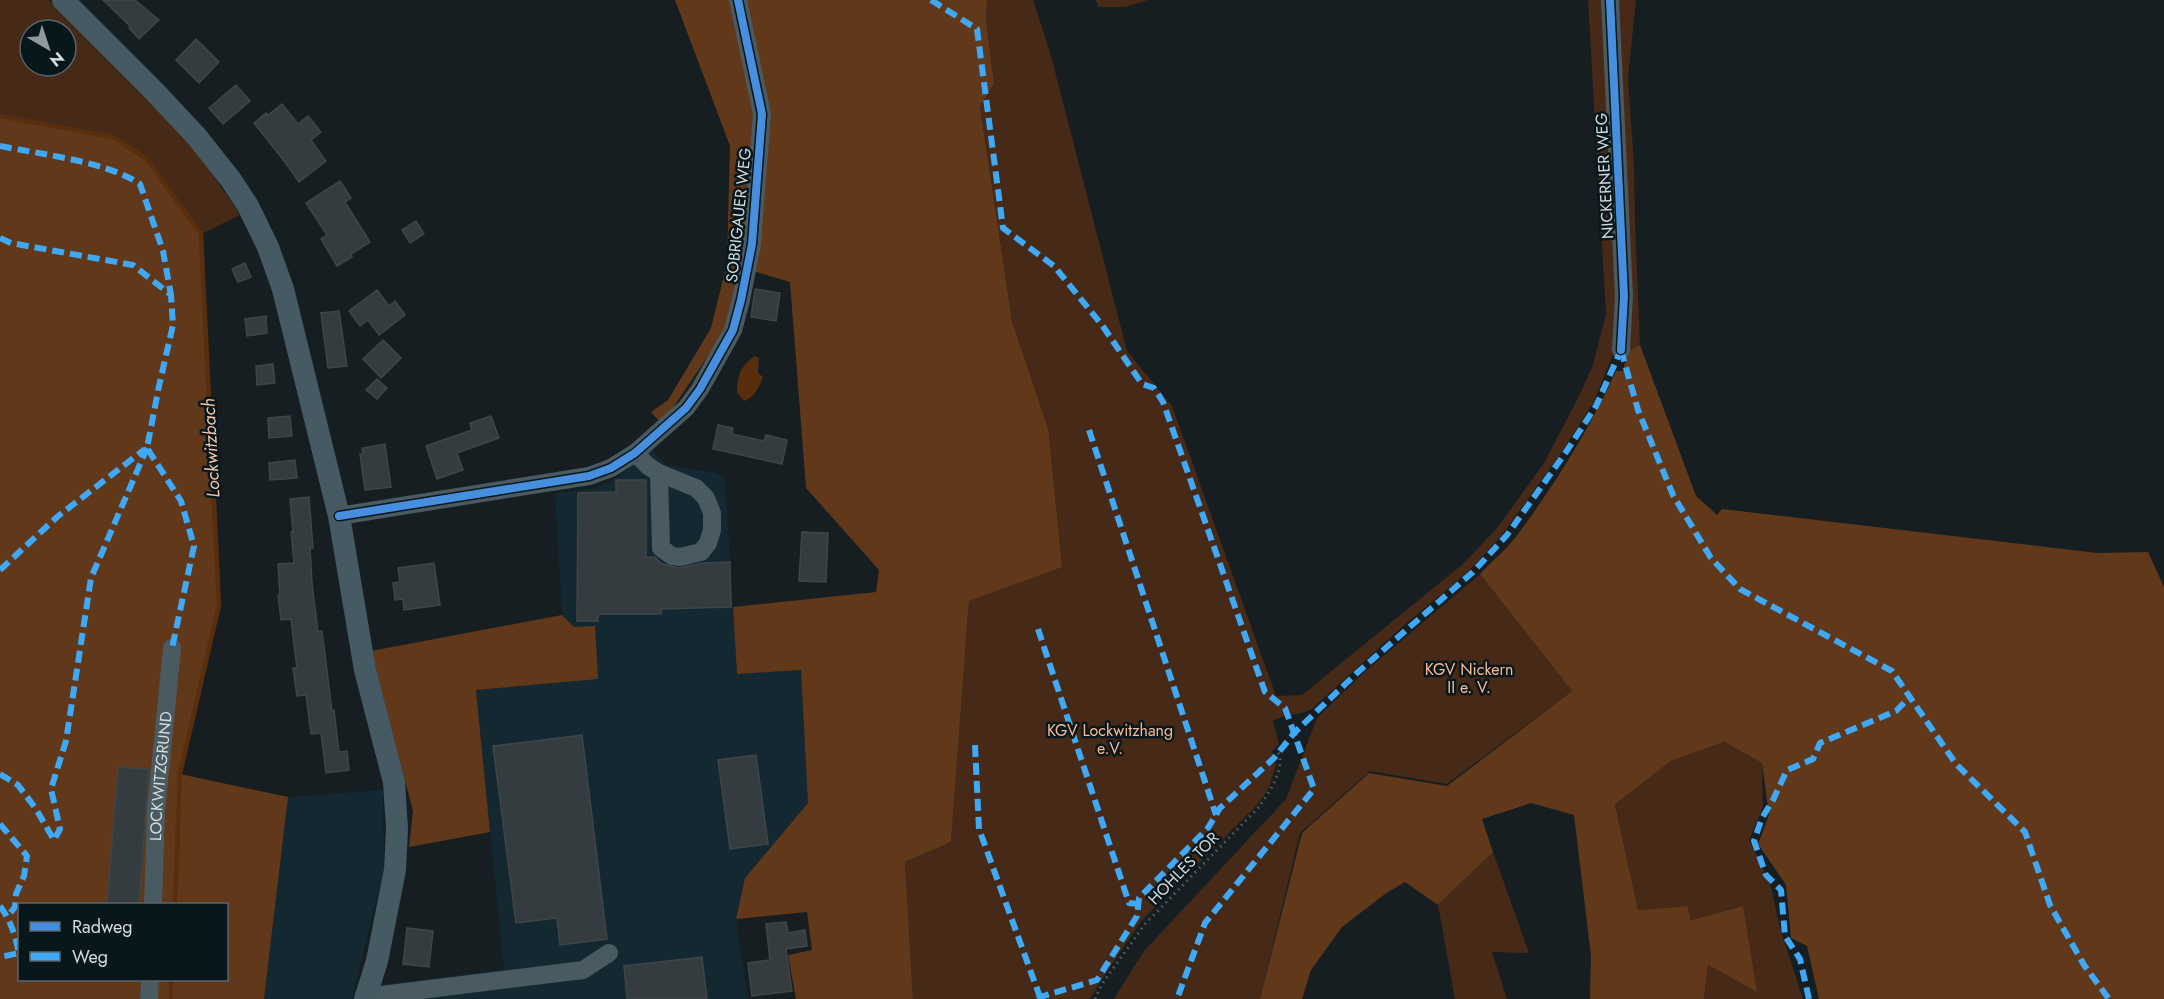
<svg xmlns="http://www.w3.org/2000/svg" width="2164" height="999" font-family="Jost,sans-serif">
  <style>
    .built { fill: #132831 }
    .green { fill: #462a17; fill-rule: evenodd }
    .forest { fill: #61381a; fill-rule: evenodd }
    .water { fill: #582e0c }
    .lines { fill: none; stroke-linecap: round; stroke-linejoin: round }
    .stream { stroke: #582e0c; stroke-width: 4.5 }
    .building { fill: #353c3f; stroke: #3f4648; stroke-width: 1.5 }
    .path { stroke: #535f63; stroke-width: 3; stroke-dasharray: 1.5 4.5; stroke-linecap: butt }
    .minor { stroke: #4a5a61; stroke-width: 18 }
    .major { stroke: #465a63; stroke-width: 22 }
    .quiet { stroke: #3fa9f5; stroke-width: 6; stroke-dasharray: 12 6; stroke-linecap: butt }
    .cycleway-casing { stroke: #08171c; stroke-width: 11 }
    .cycleway { stroke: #468fdf; stroke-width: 8 }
    .labels { text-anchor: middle; stroke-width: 5; stroke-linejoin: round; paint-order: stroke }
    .street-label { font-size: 16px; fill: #d2dbdf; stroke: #08171c }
    .park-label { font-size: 16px; fill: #f9b991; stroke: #08171c }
    .water-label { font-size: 18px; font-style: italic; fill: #f4c4a6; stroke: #08171c }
  </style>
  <rect width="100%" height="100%" fill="#161e22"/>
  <g class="built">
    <polygon points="651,449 667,465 717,473 725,479 737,674 801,670 808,803 745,878 736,919 748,999 380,999 385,984 504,969 476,690 598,678 574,627 562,615 555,493 596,488 611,481 631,467"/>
    <polygon points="383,790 384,869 352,999 264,999 288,797"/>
  </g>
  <g class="green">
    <path d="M 0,0 L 49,0 L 153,102 L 196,150 L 240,215 L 201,234 L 146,158 L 39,124 L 0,116 ZM 30,30 L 66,30 L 66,66 L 30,66 Z"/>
    <path d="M 987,0 L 1033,0 L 1050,52 L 1127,351 L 1172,406 L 1276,696 L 1302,695 L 1463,564 L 1497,528 L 1544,463 L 1578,398 L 1593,365 L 1606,314 L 1588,0 L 1602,0 L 1618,303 L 1614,352 L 1593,403 L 1561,453 L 1502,535 L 1468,572 L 1402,627 L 1313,708 C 1302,716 1287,713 1273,721 L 1279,744 L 1272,751 L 1276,765 L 1269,788 L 1257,805 L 1142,920 L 1100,982 L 1090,999 L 913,999 L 905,862 L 951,842 L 969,601 L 1048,428 L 1012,321 L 980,105 L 994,84 L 986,20 Z"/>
    <polygon points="1096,0 1148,0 1125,7 1098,7"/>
    <polygon points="1617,0 1636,0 1628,78 1634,166 1635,224 1640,345 1627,352"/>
    <polygon points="1480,574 1572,691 1447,784 1370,771 1300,833 1260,999 1114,999 1144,951 1286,799 1317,718 1361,675"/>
    <polygon points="1724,742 1762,763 1763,807 1749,840 1770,883 1780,928 1803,999 1704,999 1708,965 1756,991 1742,906 1691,920 1686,906 1638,910 1615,803 1671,761"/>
    <polygon points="1493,852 1529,953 1492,952 1507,999 1455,999 1438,905"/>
  </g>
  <g class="forest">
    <polygon points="675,0 987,0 986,20 994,84 980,106 1012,321 1048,428 1062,567 969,601 951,842 905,862 913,999 796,999 788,955 812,950 807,912 736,919 745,878 808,803 801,670 737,674 733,607 876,592 879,570 806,488 790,282 743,268 729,325 668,415 660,422 651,412 668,400 711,328 727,263 730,146"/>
    <path d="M 0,116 L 113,137 L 146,158 L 201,234 L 219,605 L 180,774 L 288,797 L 264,999 L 0,999 ZM 20,904 L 226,904 L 226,980 L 20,980 Z"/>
    <path d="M 1640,345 L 1696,496 L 1717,515 L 1722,509 L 2097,553 L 2148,552 L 2164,587 L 2164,999 L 1819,999 L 1807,946 L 1791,938 L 1786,885 L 1758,844 L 1769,815 L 1762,763 L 1724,742 L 1671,761 L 1615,804 L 1638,910 L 1687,906 L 1691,920 L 1743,906 L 1757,992 L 1708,965 L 1704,999 L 1590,999 L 1591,956 L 1574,815 L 1531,803 L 1482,819 L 1493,852 L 1438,905 L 1405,882 L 1385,894 L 1342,927 L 1311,970 L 1302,999 L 1260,999 L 1302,833 L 1369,773 L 1447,786 L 1572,691 L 1480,574 C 1492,561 1508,548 1518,534 C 1556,483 1590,428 1616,371 L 1623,371 L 1627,352 Z"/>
    <polygon points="562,615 574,627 595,626 598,679 476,690 490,832 409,847 413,811 371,651"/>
  </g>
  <path class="water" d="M 755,356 L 759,358 L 758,373 L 763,377 C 759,387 755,397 744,401 L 737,393 C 737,376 741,365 755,356 Z"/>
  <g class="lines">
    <g class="stream">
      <polyline points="0,116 113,137 146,158 201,234 219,605 180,774 175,904"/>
      <polyline points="171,999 171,980"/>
    </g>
  </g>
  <g class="building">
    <polygon points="103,0 135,0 159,20 139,39 129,28 130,26"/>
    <polygon points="196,39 219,62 199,83 176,60"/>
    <polygon points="236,85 250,101 223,124 209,108"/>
    <polygon points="282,104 298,124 308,116 321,132 311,140 326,161 299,182 285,162 254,123 266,113 268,115"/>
    <polygon points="340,181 351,198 345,202 370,242 351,254 352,257 337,266 321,239 327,235 306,203"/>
    <polygon points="416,221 424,234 410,243 402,230"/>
    <polygon points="245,263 251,277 238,282 232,269"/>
    <polygon points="755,289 780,293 776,321 751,317"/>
    <polygon points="377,290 389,306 395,301 405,315 379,335 368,320 360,326 349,311"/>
    <polygon points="339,311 347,366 328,368 321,313"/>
    <polygon points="266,316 267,333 247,336 245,319"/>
    <polygon points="383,340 401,358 381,378 363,359"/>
    <polygon points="273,364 275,383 257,385 256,366"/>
    <polygon points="377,379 387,388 377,399 366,390"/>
    <polygon points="290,416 292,436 269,438 268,418"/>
    <polygon points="491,416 499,438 457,453 463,470 437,479 426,446 472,430 470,423"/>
    <polygon points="718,425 733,428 732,434 764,441 766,435 787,440 782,464 713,449"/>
    <polygon points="385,444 391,487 365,490 360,454 363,454 362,448"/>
    <polygon points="295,460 297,478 270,480 269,463"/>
    <polygon points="616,480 646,480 646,557 655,557 662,564 679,568 703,563 730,562 731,607 661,609 661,614 598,614 598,621 577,621 578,493 616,492"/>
    <polygon points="309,497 313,548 310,548 312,583 318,632 322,631 332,711 334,710 339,752 347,751 349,770 326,773 321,733 311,734 306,695 297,696 293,668 297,668 291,619 281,620 278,595 280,595 278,564 294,563 291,532 293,532 290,499"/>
    <polygon points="802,532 828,533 826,582 799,581"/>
    <polygon points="434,563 440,605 404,610 403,599 395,600 393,583 400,582 398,568"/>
    <polygon points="582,735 607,939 560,945 557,918 516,923 493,746"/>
    <polygon points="756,755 768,844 730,849 718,760"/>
    <polygon points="118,767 149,769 139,904 107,904"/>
    <polygon points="786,922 788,933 805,930 807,946 786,949 792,991 752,996 748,963 770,960 766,924"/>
    <polygon points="407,928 433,931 429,967 403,964"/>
    <polygon points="702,957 707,999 627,999 624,966"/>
  </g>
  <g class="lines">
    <path class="path" d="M 1095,999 L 1102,984 L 1145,924 L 1259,807 C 1268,793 1286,770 1278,752"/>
    <g class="minor">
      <polyline points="1610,0 1624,296 1621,350"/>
      <polyline points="635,453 648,466 659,473 696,488 706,498 712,513 712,530 708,543 701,552 680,557 672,556 661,548 659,473"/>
      <polyline points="339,516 589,476 611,468 635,453 686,408 700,389 733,330 741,300 752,244 762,114 738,0"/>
      <path id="s1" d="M 153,904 L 156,811 L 172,648"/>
      <polyline points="365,997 583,970 609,953"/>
      <polyline points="149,999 150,980"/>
    </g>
    <polyline class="major" points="63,0 154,91 197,137 231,180 248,206 268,247 283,289 339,516 365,670 394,782 397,829 395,870 377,961 365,999"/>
    <g class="quiet">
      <polyline points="931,0 977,29 1003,228 1054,266 1102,325 1142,384 1154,388 1163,402 1265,692 1285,708 1314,789 1205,923 1177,999"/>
      <path d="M 0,146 C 40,154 108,162 140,184 L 163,251 L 171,295"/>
      <polyline points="0,238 11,243 133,265 171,295 173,325 159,386 147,448 181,501 194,546 172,648"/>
      <polyline points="1621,350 1638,410 1673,495 1711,558 1740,589 1892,671 1956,764 2025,832 2050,905 2084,965 2109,999"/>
      <polyline points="1089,430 1216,815"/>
      <polyline points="0,570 57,517 145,449"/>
      <polyline points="1038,629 1127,897 1129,903 1138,904"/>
      <polyline points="975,745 979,829 1040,997"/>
      <polyline points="0,774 18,785 36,809 54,840 60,829 51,789 66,741 91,578 147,448"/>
      <polyline points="0,824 27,856 24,876 16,894 15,907 8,916"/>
      <path d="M 0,906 C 11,921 15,935 19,953 L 0,957"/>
      <polyline points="1038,999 1040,997 1097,980 1137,916 1139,898 1208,828 1220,808 1274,758 1295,732 1358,672 1473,572 1507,535 1566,452 1596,406 1621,350"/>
      <polyline points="1809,999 1800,959 1785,936 1781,890 1766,875 1754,841 1762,818 1773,800 1787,770 1813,759 1820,743 1896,711 1911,696"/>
    </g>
    <g class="cycleway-casing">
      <g id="cycleway">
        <polyline points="1610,0 1624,296 1621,350"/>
        <polyline points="339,516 589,476 611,468 635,453 686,408 700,389 733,330 741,300 752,244 762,114 738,0"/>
      </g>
    </g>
    <use href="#cycleway" class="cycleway"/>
  </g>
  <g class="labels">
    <g class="street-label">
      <text transform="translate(1604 176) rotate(-93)" y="6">NICKERNER WEG</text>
      <text transform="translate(738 215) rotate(-84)" y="6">SOBRIGAUER WEG</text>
      <text dy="6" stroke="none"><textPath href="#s1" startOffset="128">LOCKWITZGRUND</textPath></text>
      <text transform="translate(1183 868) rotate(-46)" y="6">HOHLES TOR</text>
    </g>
    <g class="park-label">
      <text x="1469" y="675">KGV Nickern<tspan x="1469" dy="18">II e. V.</tspan></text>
      <text x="1110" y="736">KGV Lockwitzhang<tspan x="1110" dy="18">e.V.</tspan></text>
    </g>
    <g class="water-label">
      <text transform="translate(211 448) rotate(-93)" y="6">Lockwitzbach</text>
    </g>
  </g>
  <rect x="18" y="903" width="210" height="78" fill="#08171c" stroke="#59656a" stroke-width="1.5"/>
  <rect x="30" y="922" width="30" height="9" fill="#468fdf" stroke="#59656a" stroke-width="1.5"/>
  <text x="72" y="933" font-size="18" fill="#d2dbdf">Radweg</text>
  <rect x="30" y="952" width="30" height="9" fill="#3fa9f5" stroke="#59656a" stroke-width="1.5"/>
  <text x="72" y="963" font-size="18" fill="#d2dbdf">Weg</text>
  <g transform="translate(48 48) rotate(141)"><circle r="28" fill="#08171c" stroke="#59656a" stroke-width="1.5"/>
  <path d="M0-4.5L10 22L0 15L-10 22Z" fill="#90999d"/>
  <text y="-9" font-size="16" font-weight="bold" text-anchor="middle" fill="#d2dbdf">N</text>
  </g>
</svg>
